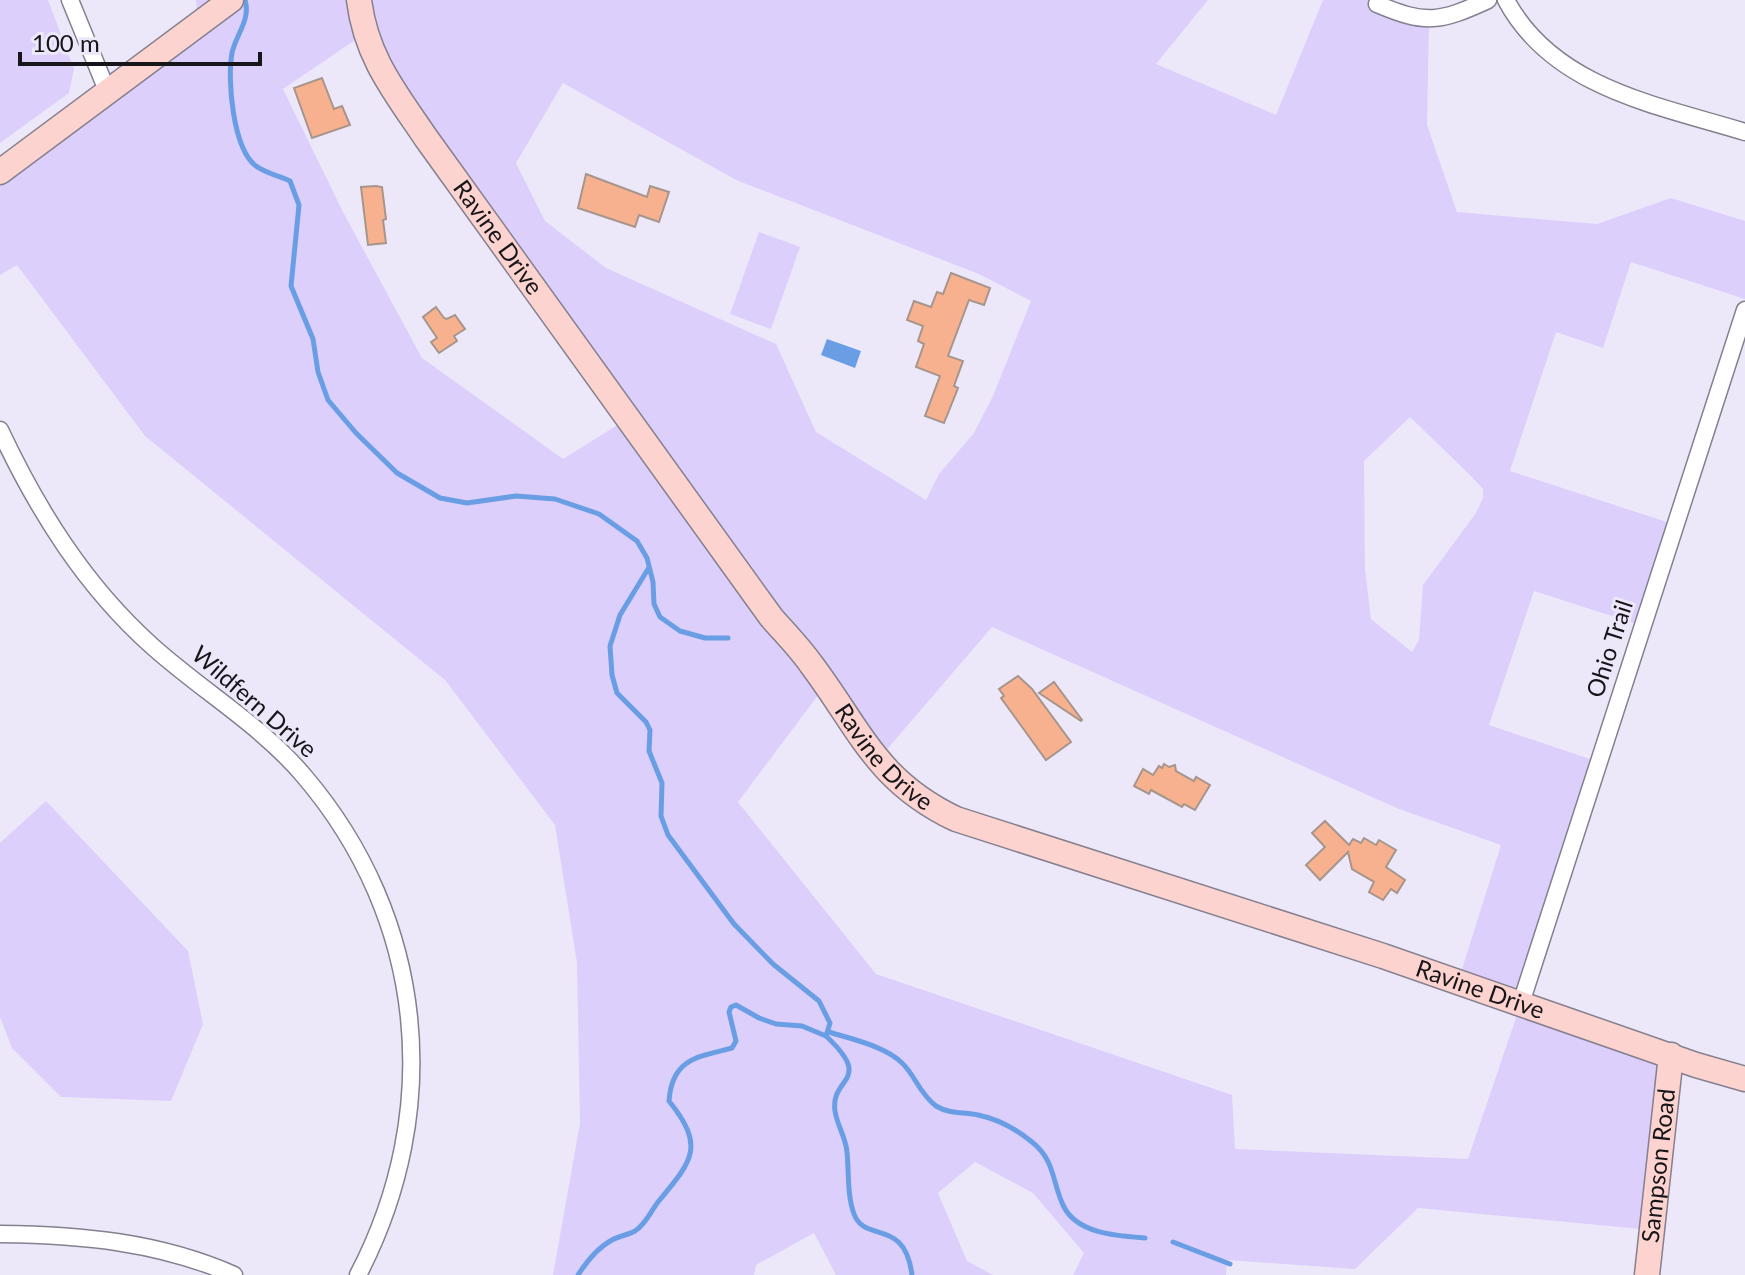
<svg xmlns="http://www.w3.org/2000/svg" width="1745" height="1275" font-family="Lato,sans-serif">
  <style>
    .green { fill: #ddcffc; fill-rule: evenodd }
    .water { fill: #699ee4 }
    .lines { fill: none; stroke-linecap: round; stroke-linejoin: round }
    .stream { stroke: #699ee4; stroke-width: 5 }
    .building { fill: #f8b18e; stroke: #a6958d; stroke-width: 2 }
    .street-casing { stroke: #84808f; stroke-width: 19 }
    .secondary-casing { stroke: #84808f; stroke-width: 27 }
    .street { stroke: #fff; stroke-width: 16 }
    .secondary { stroke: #fcd3cf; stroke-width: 24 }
    .labels { text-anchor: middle; stroke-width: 6; stroke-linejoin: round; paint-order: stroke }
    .street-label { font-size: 24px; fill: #16151a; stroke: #ede8f9 }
  </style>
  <rect width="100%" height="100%" fill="#ede8f9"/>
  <g class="green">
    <polygon points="0,0 48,0 74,69 69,93 0,143"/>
    <path d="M 196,0 L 1208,0 L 1156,64 L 1276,115 L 1323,0 L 1376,0 L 1429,21 L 1427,125 L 1457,212 L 1597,224 L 1671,198 L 1745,221 L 1745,299 L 1631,262 L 1603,348 L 1556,332 L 1510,471 L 1676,525 L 1643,626 L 1534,591 L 1489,725 L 1599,762 L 1521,1003 L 1671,1055 L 1652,1230 L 1418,1208 L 1355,1269 L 1227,1260 L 1226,1275 L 1073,1275 L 1084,1253 L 1033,1193 L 975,1162 L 938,1193 L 967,1261 L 993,1275 L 836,1275 L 814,1233 L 756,1265 L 754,1275 L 553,1275 L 580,1123 L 577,963 L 555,825 L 445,680 L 145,436 L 17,265 L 0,275 L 0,172 L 198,25 ZM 364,34 L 627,419 L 563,459 L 422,358 L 343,212 L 283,89 ZM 563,83 L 736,180 L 979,274 L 1031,301 L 993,396 L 974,433 L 939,474 L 926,500 L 816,432 L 776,344 L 606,268 L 545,221 L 516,163 ZM 1410,417 L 1470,475 L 1483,489 L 1483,498 L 1476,513 L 1423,585 L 1419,640 L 1412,652 L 1371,619 L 1365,569 L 1364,461 ZM 992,627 L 1399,809 L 1501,845 L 1458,982 L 1521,1003 L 1468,1159 L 1235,1149 L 1232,1095 L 876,974 L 738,802 L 825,686 L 877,761 Z"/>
    <polygon points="759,232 800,247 771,329 730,314"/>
    <polygon points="46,801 188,951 203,1024 171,1101 61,1097 12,1048 0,1017 0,843"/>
  </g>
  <polygon class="water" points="827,339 861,351 855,368 821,355"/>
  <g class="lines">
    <g class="stream">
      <path d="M 245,0 C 251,20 236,34 232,53 C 227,80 233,149 256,166 C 265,173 280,176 290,181 L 299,205 L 291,286 L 313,339 L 318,372 L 328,400 L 356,433 L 397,473 L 440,498 L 467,503 L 516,496 L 555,499 L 599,514 L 637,541 L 647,558 L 653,582 L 654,604 L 660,617 L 680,631 L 705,638 L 728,638"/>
      <path d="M 648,569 L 620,615 L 610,646 L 612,675 L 617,693 L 646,722 L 650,730 L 649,751 L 662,783 L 661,816 L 668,835 L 734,924 L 773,964 L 819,1001 L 830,1023 L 826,1036 C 875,1082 830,1076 835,1111 C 837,1125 846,1138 847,1152 C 849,1172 847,1195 854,1214 C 865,1244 905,1217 912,1275"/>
      <path d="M 829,1032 C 851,1039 885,1046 902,1063 C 915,1075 919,1093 936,1106 C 949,1114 964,1112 978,1115 C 998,1119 1016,1129 1032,1142 C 1056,1161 1052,1184 1064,1207 C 1078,1234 1118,1236 1145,1238"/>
      <polyline points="1173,1242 1230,1264"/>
      <path d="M 578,1275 C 587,1261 597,1248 612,1240 C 619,1236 628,1235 635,1231 C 646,1224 651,1211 658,1202 C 692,1161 706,1147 669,1101 C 672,1059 697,1057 732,1048 L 736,1041 L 729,1012 L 731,1007 L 736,1005 L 759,1018 L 776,1024 L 802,1026 L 826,1036"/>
    </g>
  </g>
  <g class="building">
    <polygon points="322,78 334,109 342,106 350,125 312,138 294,88"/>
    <polygon points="586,174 647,197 650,186 669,192 659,222 639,215 635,227 578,208"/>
    <polygon points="376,186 382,187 386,219 383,220 386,243 368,245 361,187"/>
    <polygon points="951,273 990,288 984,305 969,300 948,356 963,361 954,386 958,388 944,423 925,416 940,376 916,367 924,344 918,341 923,326 907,320 914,301 931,307 937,292 943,294"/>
    <polygon points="436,307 444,318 447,319 455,315 465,329 454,336 457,341 439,353 431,342 437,338 423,317"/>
    <polygon points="1018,676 1032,689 1071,742 1046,760 1001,698 1004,696 999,689"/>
    <polygon points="1054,682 1082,720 1081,721 1039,693"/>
    <polygon points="1164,764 1169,767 1175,765 1176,771 1194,781 1196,777 1210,785 1195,810 1184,804 1182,807 1151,790 1149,794 1134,786 1143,769 1153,775 1159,766 1162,768"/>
    <polygon points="1325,821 1349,845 1353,839 1361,843 1364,838 1376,845 1379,840 1396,850 1386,867 1405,880 1397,893 1391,889 1383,900 1369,892 1374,882 1352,869 1348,852 1320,880 1306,865 1325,847 1312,833"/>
  </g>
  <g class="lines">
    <g class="street-casing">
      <g id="street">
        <polyline points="70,0 108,93"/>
        <path d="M 1506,0 C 1553,88 1657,105 1745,132"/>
        <path d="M 1377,4 C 1426,25 1440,22 1488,0"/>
        <path d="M 0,430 C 38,511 85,586 152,646 C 202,691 261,725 304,776 C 426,919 444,1110 358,1275"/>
        <polyline points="1521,1003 1745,310"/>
        <path d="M 0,1234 C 82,1235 159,1242 234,1275"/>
      </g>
    </g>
    <g class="secondary-casing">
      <g id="secondary">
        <path id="s1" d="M 359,0 C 366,57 395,92 426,138 L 771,617 C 784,632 799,647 811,664 C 860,729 876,781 956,819 L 1383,956 L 1696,1065 L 1745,1079"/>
        <polyline points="0,172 231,0"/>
        <path id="s2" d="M 1647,1275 L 1671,1055"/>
      </g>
    </g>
    <use href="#street" class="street"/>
    <use href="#secondary" class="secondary"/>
  </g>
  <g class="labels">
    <g class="street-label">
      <text dy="8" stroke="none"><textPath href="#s1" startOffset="278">Ravine Drive</textPath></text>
      <text transform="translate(1610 649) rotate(-72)" y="8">Ohio Trail</text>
      <text transform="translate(254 702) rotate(41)" y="8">Wildfern Drive</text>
      <text dy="8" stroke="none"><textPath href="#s1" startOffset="926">Ravine Drive</textPath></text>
      <text dy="8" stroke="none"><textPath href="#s1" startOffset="1574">Ravine Drive</textPath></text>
      <text dy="8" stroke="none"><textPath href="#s2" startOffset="110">Sampson Road</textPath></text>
    </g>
  </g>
  <path d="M20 52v12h240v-12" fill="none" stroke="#16151a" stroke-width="4"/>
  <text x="32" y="52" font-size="24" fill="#16151a" stroke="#ede8f9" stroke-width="6" paint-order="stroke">100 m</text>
</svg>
